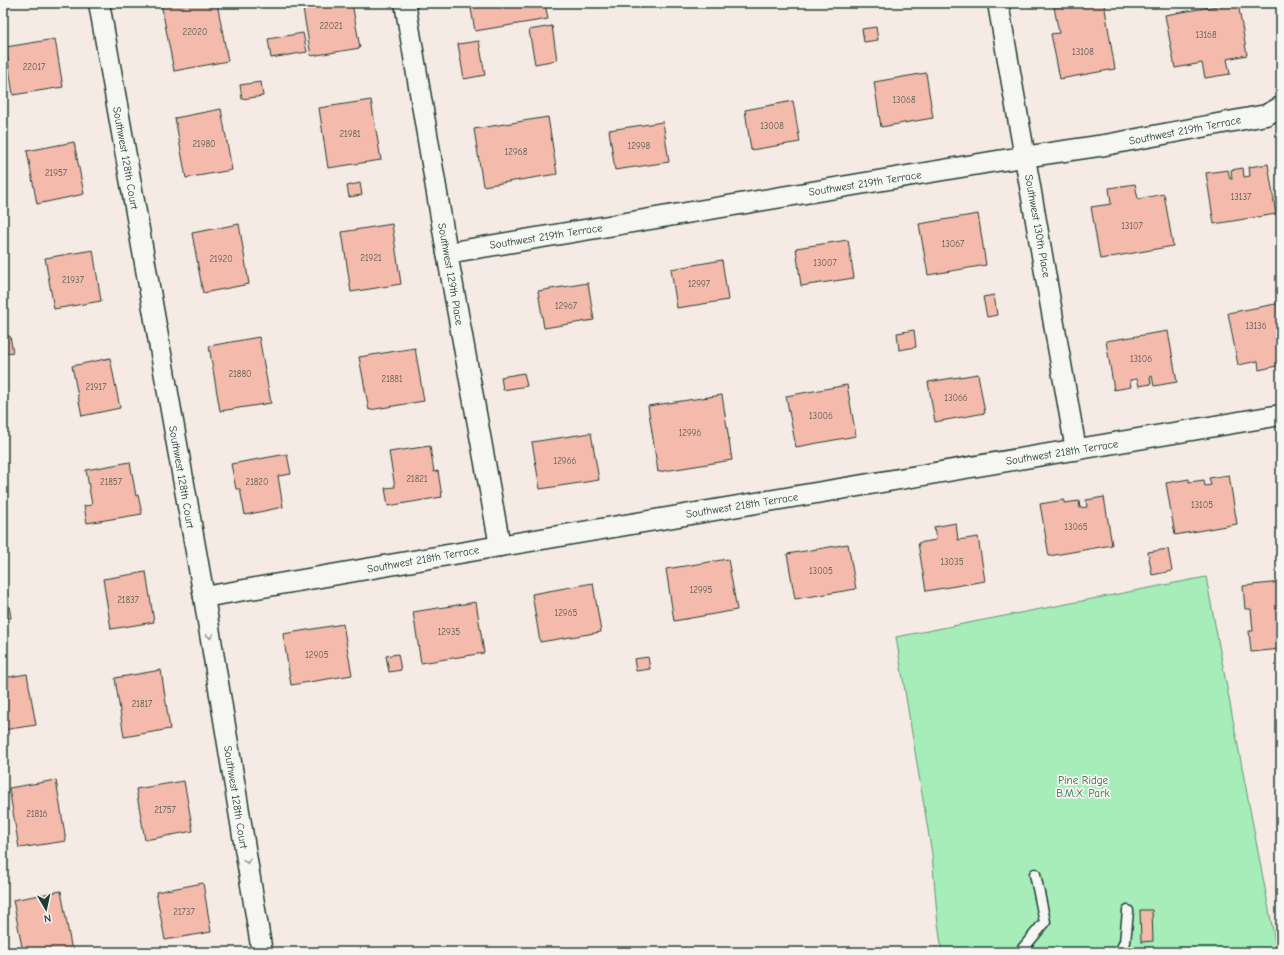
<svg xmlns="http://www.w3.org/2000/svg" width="1284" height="955" font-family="'Comic Neue',sans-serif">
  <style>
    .green { fill: #a6edba; stroke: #629577 }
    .building { fill: #f4baab; stroke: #1f3d34 }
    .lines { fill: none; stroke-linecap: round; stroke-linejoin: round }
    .lane-casing { stroke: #1f3d34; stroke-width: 13 }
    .street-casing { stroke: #1f3d34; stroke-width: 23 }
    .lane { stroke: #f6f6f2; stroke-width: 10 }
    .street { stroke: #f6f6f2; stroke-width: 20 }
    .oneway { stroke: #8a9a93 }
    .labels { text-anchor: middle; stroke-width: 3.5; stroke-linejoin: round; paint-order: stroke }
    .number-label { font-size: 9px; fill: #545c52 }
    .street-label { font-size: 11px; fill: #1f3d34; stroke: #f6f6f2 }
    .park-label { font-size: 11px; fill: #3a604f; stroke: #f6f6f2 }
  </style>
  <rect width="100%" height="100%" fill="#f6eae4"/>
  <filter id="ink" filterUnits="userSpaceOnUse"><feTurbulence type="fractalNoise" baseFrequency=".025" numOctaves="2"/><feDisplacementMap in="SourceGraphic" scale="8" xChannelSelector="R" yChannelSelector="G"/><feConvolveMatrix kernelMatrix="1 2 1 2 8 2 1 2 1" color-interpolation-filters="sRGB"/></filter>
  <g filter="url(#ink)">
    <polygon class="green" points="1206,577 1277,952 942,952 937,915 932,854 896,637"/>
    <g class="building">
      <polygon points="161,3 217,3 228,61 174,71"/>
      <polygon points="302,3 352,3 360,48 311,56"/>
      <polygon points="470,3 545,3 548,19 475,31"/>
      <polygon points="1077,3 1104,3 1115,69 1060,79 1051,34 1059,33 1054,7"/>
      <polygon points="1234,3 1238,3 1247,55 1227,59 1230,74 1205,78 1202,63 1175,68 1165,15"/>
      <polygon points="552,26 557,60 535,64 529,30"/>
      <polygon points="876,27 878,40 864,42 862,29"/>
      <polygon points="303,33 307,52 271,58 268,39"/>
      <polygon points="55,39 63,87 13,95 6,47"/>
      <polygon points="479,41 485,75 464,79 458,44"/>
      <polygon points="926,73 933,118 881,127 874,82"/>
      <polygon points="261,82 263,96 242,99 240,85"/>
      <polygon points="371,100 381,160 328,168 319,108"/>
      <polygon points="793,101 800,142 751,150 745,110"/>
      <polygon points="221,109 232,170 186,178 175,118"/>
      <polygon points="548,117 557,174 483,186 474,129"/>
      <polygon points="663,122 669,162 615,170 609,130"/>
      <polygon points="74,142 84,194 37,204 27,151"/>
      <polygon points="1268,164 1276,214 1214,224 1206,173 1228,170 1230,179 1232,179 1231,170 1243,168 1244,177 1250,176 1249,167"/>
      <polygon points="360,183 362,195 349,197 347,186"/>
      <polygon points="1135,184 1138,199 1164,194 1173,246 1100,259 1091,207 1111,204 1109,188"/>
      <polygon points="978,214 986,265 928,275 919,224"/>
      <polygon points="239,224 249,284 203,293 192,233"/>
      <polygon points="392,224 401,284 351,292 342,232"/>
      <polygon points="848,240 854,278 801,286 796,248"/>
      <polygon points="93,250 101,301 54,309 45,258"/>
      <polygon points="722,260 728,300 677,308 671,269"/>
      <polygon points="588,283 594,320 544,328 538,291"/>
      <polygon points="994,295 997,315 987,317 983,297"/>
      <polygon points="1281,303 1281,365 1259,370 1258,361 1238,365 1228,313"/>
      <polygon points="914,330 916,347 899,350 897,333"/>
      <polygon points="1168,331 1177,382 1154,386 1152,376 1150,377 1151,384 1139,386 1137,379 1130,380 1131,387 1114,390 1106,341"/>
      <polygon points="10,336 13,352 3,354 3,337"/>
      <polygon points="259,337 271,403 220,411 209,346"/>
      <polygon points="415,348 424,401 369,410 359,357"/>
      <polygon points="110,358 120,408 82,416 72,366"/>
      <polygon points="524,373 527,386 503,390 501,377"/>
      <polygon points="978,374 985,413 935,422 928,382"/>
      <polygon points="847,385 856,436 796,447 786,396"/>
      <polygon points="722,395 732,460 658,472 648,406"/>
      <polygon points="591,433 599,480 540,489 532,442"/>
      <polygon points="430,446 434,472 438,471 442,497 388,506 385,488 395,487 389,452"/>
      <polygon points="287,454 291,474 278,476 283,507 245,515 240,489 236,489 231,464"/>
      <polygon points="130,462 136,496 138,495 142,514 87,523 84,506 92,505 86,470"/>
      <polygon points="1229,475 1237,524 1175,535 1166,483 1189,479 1189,482 1204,480 1205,486 1211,485 1209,478"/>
      <polygon points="1104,497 1112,545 1049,556 1040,504 1064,500 1064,503 1079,501 1080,508 1087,507 1086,500"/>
      <polygon points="956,523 958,540 978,537 985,581 926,591 918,543 936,540 934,527"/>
      <polygon points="848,544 856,589 795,599 787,554"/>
      <polygon points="1168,549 1172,571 1152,575 1148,552"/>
      <polygon points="728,559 737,610 674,621 666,569"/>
      <polygon points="3,570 11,618 3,619"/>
      <polygon points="146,572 154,622 111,629 103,579"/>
      <polygon points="1281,582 1281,649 1251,652 1249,631 1253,631 1251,609 1245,609 1243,586"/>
      <polygon points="593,583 601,632 540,642 532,594"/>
      <polygon points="476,602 484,653 421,663 413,612"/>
      <polygon points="343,624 352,675 291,685 283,634"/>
      <polygon points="398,654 401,670 389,672 386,656"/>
      <polygon points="648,657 650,669 636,671 634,659"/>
      <polygon points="161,670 170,729 124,737 115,678"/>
      <polygon points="27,674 36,725 3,730 3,678"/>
      <polygon points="56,780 66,841 19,848 9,788"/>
      <polygon points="184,781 193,831 145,840 136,789"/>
      <polygon points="203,883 211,932 165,940 156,892"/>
      <polygon points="61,891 72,951 65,952 23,952 13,900"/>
      <polygon points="1140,910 1152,910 1153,941 1141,942"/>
    </g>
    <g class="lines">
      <g class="lane-casing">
        <g id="lane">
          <polyline points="1020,952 1045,922 1035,874"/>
          <polyline points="1120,952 1125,942 1128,911"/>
        </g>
      </g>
      <g class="street-casing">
        <g id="street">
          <polyline points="99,3 204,597 262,952"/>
          <polyline points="405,3 447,253 500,546"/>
          <polyline points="998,3 1076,450"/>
          <polyline points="447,253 997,161 1105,145 1266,115 1281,107"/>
          <polyline points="204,597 500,546 1281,415"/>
        </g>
      </g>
      <use href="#lane" class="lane"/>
      <use href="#street" class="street"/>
    </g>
    <defs><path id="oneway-chevron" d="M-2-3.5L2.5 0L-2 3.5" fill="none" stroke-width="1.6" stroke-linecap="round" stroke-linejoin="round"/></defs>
    <g class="oneway">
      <use href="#oneway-chevron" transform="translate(210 636) rotate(81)"/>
      <use href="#oneway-chevron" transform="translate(247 861) rotate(81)"/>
    </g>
  </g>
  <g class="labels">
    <g class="number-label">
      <text x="331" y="29">22021</text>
      <text x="195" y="35">22020</text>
      <text x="1206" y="38">13168</text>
      <text x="1083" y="55">13108</text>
      <text x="34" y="70">22017</text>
      <text x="904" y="103">13068</text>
      <text x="772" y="129">13008</text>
      <text x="350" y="137">21981</text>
      <text x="204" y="147">21980</text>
      <text x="639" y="149">12998</text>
      <text x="516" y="155">12968</text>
      <text x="56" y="176">21957</text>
      <text x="1241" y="200">13137</text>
      <text x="1132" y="229">13107</text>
      <text x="953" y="247">13067</text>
      <text x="371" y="261">21921</text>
      <text x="221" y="262">21920</text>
      <text x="825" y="266">13007</text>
      <text x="73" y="283">21937</text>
      <text x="699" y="287">12997</text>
      <text x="566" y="309">12967</text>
      <text x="1256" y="329">13136</text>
      <text x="1141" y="362">13106</text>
      <text x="240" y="377">21880</text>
      <text x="392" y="382">21881</text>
      <text x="96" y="390">21917</text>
      <text x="956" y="401">13066</text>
      <text x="821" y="419">13006</text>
      <text x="690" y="436">12996</text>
      <text x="565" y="464">12966</text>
      <text x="417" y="482">21821</text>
      <text x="111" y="485">21857</text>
      <text x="257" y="485">21820</text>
      <text x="1202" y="508">13105</text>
      <text x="1076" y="530">13065</text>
      <text x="952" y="565">13035</text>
      <text x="821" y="574">13005</text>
      <text x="701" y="593">12995</text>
      <text x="128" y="603">21837</text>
      <text x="566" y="616">12965</text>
      <text x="449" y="635">12935</text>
      <text x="317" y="658">12905</text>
      <text x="142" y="707">21817</text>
      <text x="165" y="813">21757</text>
      <text x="37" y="817">21816</text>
      <text x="184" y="915">21737</text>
    </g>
    <g class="street-label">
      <text transform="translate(1185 130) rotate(-11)" y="4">Southwest 219th Terrace</text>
      <text transform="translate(126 158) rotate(80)" y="4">Southwest 128th Court</text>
      <text transform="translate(865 183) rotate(-9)" y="4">Southwest 219th Terrace</text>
      <text transform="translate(1038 226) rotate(80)" y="4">Southwest 130th Place</text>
      <text transform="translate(546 236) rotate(-9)" y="4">Southwest 219th Terrace</text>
      <text transform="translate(451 274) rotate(80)" y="4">Southwest 129th Place</text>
      <text transform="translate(1062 452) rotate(-9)" y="4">Southwest 218th Terrace</text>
      <text transform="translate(182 477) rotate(80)" y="4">Southwest 128th Court</text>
      <text transform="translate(742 505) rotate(-9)" y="4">Southwest 218th Terrace</text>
      <text transform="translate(423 559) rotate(-10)" y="4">Southwest 218th Terrace</text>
      <text transform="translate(236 797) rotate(81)" y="4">Southwest 128th Court</text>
    </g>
    <g class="park-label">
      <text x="1083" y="784">Pine Ridge<tspan x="1083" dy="13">B.M.X. Park</tspan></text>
    </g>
  </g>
  <rect width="1284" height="955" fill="none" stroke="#f6f6f2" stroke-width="16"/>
  <rect x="8" y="8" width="1268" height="939" fill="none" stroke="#1f3d34" stroke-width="1.5" filter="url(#ink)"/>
  <g transform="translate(46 909) rotate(171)" stroke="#f6f6f2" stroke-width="3" paint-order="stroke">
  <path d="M0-3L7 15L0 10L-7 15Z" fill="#1f3d34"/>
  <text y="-6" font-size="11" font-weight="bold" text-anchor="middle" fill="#1f3d34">N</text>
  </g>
</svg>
